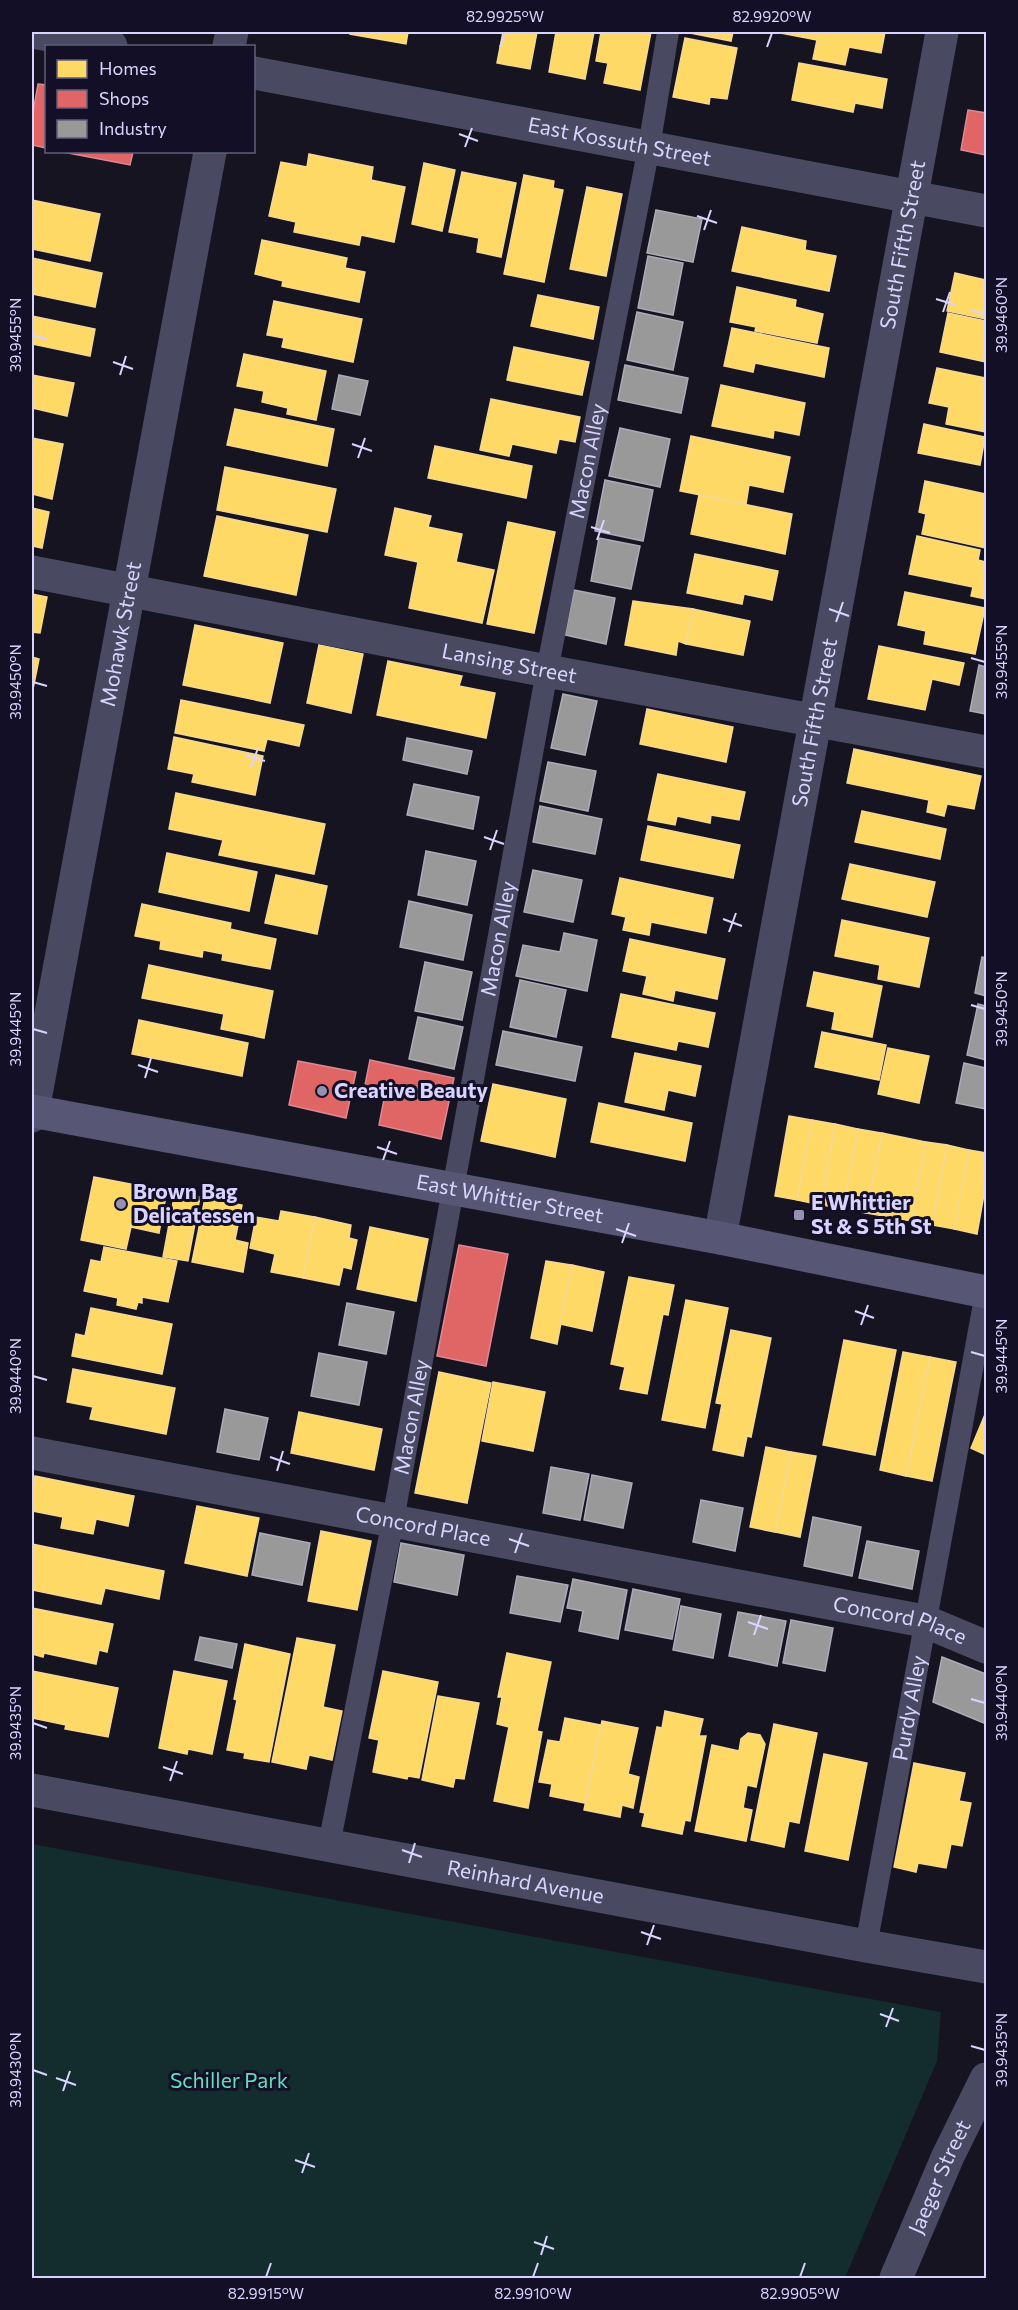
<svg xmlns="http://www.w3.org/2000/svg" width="1018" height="2310" font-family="Commissioner,sans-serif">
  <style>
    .green { fill: #132c2d }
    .homes { fill: #ffd966; stroke: #f4d894; stroke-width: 1.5 }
    .shops { fill: #e06666; stroke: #de8794; stroke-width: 1.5 }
    .industry { fill: #999; stroke: #acabb8; stroke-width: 1.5 }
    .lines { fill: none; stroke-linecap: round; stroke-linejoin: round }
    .lane { stroke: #4a4962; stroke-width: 22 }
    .street { stroke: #4a4962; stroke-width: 33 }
    .secondary { stroke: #575674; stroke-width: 33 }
    .ticks { fill: none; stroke: #d9d4ff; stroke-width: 2 }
    .poi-dot { fill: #9591b1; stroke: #130f26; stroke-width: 2 }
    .labels { text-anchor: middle; stroke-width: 6; stroke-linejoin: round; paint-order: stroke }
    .street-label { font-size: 21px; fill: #d9d4ff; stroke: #130f26 }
    .poi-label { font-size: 21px; font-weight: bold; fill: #d9d4ff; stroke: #130f26; text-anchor: start }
    .park-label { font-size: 21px; fill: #5fe0c0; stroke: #130f26 }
    .neatline { fill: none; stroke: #d9d4ff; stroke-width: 2 }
    .ticks-label { font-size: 15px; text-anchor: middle; fill: #d9d4ff }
  </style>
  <rect width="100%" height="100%" fill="#161421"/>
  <polygon class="green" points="32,1844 941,2012 937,2061 845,2278 32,2278"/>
  <g class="homes">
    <polygon points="350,32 408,32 406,44 350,34"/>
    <polygon points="503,32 537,32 530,69 497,63"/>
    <polygon points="556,32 594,32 585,79 549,72"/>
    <polygon points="601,32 651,32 640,90 604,83 608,63 596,61"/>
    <polygon points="685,32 733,32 731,41"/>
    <polygon points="780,32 885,32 881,53 849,47 845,65 813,59 817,40 780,33"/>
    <polygon points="685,38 737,48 727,99 710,97 709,104 673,97"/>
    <polygon points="799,63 887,79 882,108 855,103 853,112 792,100"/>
    <polygon points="309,154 373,167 371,180 405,187 394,242 361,235 359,245 294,232 296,222 269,216 281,162 307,167"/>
    <polygon points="424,163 455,170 442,231 412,224"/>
    <polygon points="462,172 516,183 501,257 477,252 479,238 449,232"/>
    <polygon points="524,175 554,181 553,188 563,190 544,282 504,274"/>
    <polygon points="587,187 622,194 606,276 570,269"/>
    <polygon points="32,200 100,214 90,261 32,249"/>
    <polygon points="742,227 806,241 805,250 836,256 829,291 732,271"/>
    <polygon points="262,240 347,258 345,268 365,272 359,302 282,286 283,281 255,274"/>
    <polygon points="32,258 102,273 95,307 32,294"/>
    <polygon points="955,273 986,280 986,319 947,311"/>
    <polygon points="737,287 796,300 795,307 823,314 817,343 755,331 756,327 730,322"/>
    <polygon points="538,295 599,307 593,339 531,326"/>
    <polygon points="274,301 362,319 353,362 282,347 284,338 267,335"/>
    <polygon points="948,313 986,321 986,362 940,352"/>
    <polygon points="32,316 95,329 90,356 32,344"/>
    <polygon points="732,328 829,348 824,377 755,363 753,372 724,366"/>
    <polygon points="514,347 589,362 582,395 507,380"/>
    <polygon points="244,354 326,371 316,420 287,414 288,408 262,402 264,391 237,386"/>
    <polygon points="937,368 986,378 986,432 946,424 949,407 929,403"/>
    <polygon points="32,375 74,383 67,416 32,408"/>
    <polygon points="721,385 805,403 799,435 774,430 773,438 712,426"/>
    <polygon points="491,399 580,417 575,442 559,439 556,453 512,444 509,456 480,450"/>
    <polygon points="235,409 334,429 327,466 227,445"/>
    <polygon points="924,424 985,437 980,465 918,453"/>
    <polygon points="691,436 790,457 783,492 749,485 746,504 680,491"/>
    <polygon points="32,438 63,444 52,499 32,494"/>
    <polygon points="435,446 532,466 526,498 428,478"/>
    <polygon points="225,467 336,489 327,532 217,510"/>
    <polygon points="925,481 986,494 986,548 922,534 926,514 919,512"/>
    <polygon points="699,495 792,514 785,554 691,534"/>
    <polygon points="32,508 49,512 42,548 32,546"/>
    <polygon points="395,508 431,516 428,527 462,534 456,562 494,570 482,623 409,608 418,562 385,555"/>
    <polygon points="217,516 308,535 296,595 204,576"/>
    <polygon points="508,522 555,532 534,633 487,624"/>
    <polygon points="917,536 980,550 978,560 986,562 986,599 971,596 973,587 909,574"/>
    <polygon points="695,554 778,571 772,600 744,594 742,604 687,593"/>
    <polygon points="905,592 985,608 975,654 924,644 926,631 898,625"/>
    <polygon points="32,594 47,597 40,633 32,632"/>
    <polygon points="633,601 693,609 686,644 678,641 676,655 625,645"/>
    <polygon points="693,609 750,621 743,655 686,644"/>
    <polygon points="195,625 283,643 270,703 183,685"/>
    <polygon points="319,645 363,654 351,713 307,703"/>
    <polygon points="879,646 964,663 959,685 932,679 925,710 868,699"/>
    <polygon points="32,657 39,659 32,694"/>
    <polygon points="388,661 462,676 459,686 495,693 486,738 377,715"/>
    <polygon points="181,700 304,725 299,746 267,739 264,751 175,733"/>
    <polygon points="647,709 733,727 726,762 640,744"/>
    <polygon points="174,737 263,756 255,795 192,782 194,774 168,769"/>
    <polygon points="854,749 981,776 974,809 947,804 944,816 927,812 929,800 847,783"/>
    <polygon points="658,774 745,792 739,820 711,815 710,823 677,816 675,825 648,820"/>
    <polygon points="176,793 325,824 314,874 219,855 223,840 169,829"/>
    <polygon points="862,811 946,829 940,859 855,842"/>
    <polygon points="648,826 740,845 733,878 641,860"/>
    <polygon points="167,853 257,872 249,911 159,892"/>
    <polygon points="850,864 935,882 927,917 842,899"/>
    <polygon points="276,875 327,886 317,934 265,923"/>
    <polygon points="620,878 713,898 706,933 651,922 649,935 623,930 626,917 612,914"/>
    <polygon points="142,904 231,923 230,929 276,939 270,969 222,960 223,954 203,950 202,957 160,949 161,941 135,936"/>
    <polygon points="842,920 929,938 919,987 878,979 880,965 835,956"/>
    <polygon points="630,939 725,959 717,999 675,990 673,1001 643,994 647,976 623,971"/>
    <polygon points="149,965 273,991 264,1038 221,1029 224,1014 142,998"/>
    <polygon points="814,972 882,986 872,1037 832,1029 835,1012 807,1006"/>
    <polygon points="621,994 715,1013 708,1047 678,1041 676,1050 612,1037"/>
    <polygon points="139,1020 248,1043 242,1076 132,1054"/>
    <polygon points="822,1032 886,1045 879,1080 815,1067"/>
    <polygon points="888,1048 929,1056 919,1103 878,1094"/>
    <polygon points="635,1053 701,1066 695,1096 668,1090 664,1110 625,1102"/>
    <polygon points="493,1084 566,1099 555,1157 481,1141"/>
    <polygon points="599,1103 692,1123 685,1161 591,1142"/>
    <polygon points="789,1116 812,1120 797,1200 775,1196"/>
    <polygon points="812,1120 835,1124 821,1205 797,1200"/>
    <polygon points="835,1124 858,1129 843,1208 821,1205"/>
    <polygon points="858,1129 882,1133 866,1213 843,1208"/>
    <polygon points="882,1133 926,1142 911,1221 866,1213"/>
    <polygon points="926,1142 947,1145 932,1225 911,1221"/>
    <polygon points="947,1145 969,1150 954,1229 932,1225"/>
    <polygon points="969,1150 986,1153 986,1183 977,1234 954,1229"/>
    <polygon points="94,1177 167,1191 159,1233 131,1227 126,1249 81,1240"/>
    <polygon points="175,1192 200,1197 188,1261 163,1257"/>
    <polygon points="205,1198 242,1205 235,1240 248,1243 243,1272 192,1262"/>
    <polygon points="281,1211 315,1217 303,1278 271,1272 275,1254 250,1248 256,1217 279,1221"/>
    <polygon points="315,1217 351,1225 349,1238 357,1240 351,1269 343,1267 339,1285 303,1278"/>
    <polygon points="370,1227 428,1239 416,1301 357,1289"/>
    <polygon points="104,1247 177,1261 168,1302 142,1297 142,1303 138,1302 136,1309 117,1305 118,1298 84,1291 91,1260 101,1262"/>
    <polygon points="546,1261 572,1265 557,1344 531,1338"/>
    <polygon points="572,1265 604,1272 592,1331 560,1324"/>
    <polygon points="629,1277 674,1285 668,1315 663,1314 647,1394 620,1389 625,1367 611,1364"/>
    <polygon points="686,1300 728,1308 705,1428 662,1420"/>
    <polygon points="91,1308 172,1324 162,1374 72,1356 76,1334 85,1336"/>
    <polygon points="731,1330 771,1338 751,1437 747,1436 743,1456 713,1450 722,1404 716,1403"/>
    <polygon points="844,1340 896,1350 875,1455 823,1445"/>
    <polygon points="903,1352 930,1357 906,1476 880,1470"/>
    <polygon points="930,1357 956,1362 932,1481 906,1476"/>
    <polygon points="73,1369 175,1388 166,1434 90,1419 93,1407 67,1402"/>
    <polygon points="439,1372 491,1383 467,1503 415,1493"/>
    <polygon points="493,1382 545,1392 533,1451 482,1441"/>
    <polygon points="299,1412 382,1429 374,1470 291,1453"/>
    <polygon points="986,1412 986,1455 971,1448"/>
    <polygon points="766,1447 791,1452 775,1532 750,1527"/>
    <polygon points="791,1452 816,1456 800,1537 775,1532"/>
    <polygon points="35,1476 134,1496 128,1526 96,1519 93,1534 61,1528 63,1517 32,1511 32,1495"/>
    <polygon points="197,1506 259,1518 247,1576 185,1563"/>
    <polygon points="321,1531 371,1541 357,1610 308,1601"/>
    <polygon points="32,1544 164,1571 159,1599 105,1588 101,1604 32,1590"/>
    <polygon points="32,1608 113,1624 107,1652 99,1650 96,1664 44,1653 43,1657 32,1654"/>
    <polygon points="297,1638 335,1645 323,1707 342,1711 332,1760 309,1755 306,1769 272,1762"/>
    <polygon points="245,1644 290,1654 269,1762 244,1758 245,1753 227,1750 237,1700 234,1699"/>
    <polygon points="507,1653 551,1662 537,1731 542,1732 528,1808 494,1801 509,1727 497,1724 502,1697 498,1697"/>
    <polygon points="32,1671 118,1688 108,1737 65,1729 66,1725 32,1718"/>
    <polygon points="174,1671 227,1681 212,1754 188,1749 187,1754 159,1748"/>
    <polygon points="383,1671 438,1682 419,1778 408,1776 407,1779 373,1772 379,1740 369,1738"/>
    <polygon points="438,1696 479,1703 464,1779 455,1778 453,1787 422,1780"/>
    <polygon points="665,1711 703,1719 699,1736 706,1736 690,1821 685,1820 682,1834 642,1826 645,1813 640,1812 657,1727 662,1728"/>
    <polygon points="565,1718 601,1725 585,1803 550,1796 552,1784 539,1782 548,1740 560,1742"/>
    <polygon points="602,1721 638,1728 628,1774 639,1777 633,1808 622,1805 620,1817 584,1810"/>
    <polygon points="774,1724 817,1733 799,1823 789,1821 784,1847 751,1840"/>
    <polygon points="748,1733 760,1735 765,1744 756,1787 747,1785 743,1808 752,1810 746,1841 695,1831 712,1745 739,1751 741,1739"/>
    <polygon points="824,1754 867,1763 848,1860 805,1851"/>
    <polygon points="914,1763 965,1773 959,1801 971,1803 962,1846 951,1844 946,1868 918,1863 916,1872 894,1867"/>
  </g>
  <g class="shops">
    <polygon points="38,84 46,85 46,148 32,145 32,118"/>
    <polygon points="968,110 986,113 986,155 961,150"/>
    <polygon points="63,152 133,152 130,165"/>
    <polygon points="370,1060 454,1078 441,1139 379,1125 386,1089 365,1085"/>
    <polygon points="298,1061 356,1072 346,1118 289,1105"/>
    <polygon points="459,1245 508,1254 486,1366 437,1356"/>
  </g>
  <g class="industry">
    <polygon points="656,210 702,219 693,262 647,253"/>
    <polygon points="648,256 683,263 673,315 638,308"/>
    <polygon points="637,312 683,322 673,370 627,360"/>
    <polygon points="625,365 688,378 681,413 618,400"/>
    <polygon points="339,375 368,381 360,415 332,409"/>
    <polygon points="620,428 670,439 660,487 609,476"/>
    <polygon points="605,480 653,490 643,541 595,531"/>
    <polygon points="599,538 640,546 631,589 591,581"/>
    <polygon points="574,590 615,598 606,644 565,635"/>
    <polygon points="979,665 986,667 986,714 970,711"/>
    <polygon points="563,694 597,701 585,755 551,748"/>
    <polygon points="407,738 472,751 467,774 403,760"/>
    <polygon points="548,762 596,771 588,811 540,801"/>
    <polygon points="414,784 479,797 473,829 407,815"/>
    <polygon points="540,806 602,819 595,854 533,842"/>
    <polygon points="426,851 476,861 467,905 418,895"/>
    <polygon points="533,870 582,880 573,922 524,912"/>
    <polygon points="409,901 472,915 463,960 400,947"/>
    <polygon points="564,933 597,940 587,991 516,976 523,945 560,952"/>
    <polygon points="982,957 986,958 986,996 975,993"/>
    <polygon points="425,962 472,972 462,1020 415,1011"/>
    <polygon points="520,980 566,990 556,1037 510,1027"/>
    <polygon points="978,1004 986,1006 986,1060 967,1055"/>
    <polygon points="418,1017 463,1027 454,1069 409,1059"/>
    <polygon points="503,1031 582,1047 575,1081 496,1065"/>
    <polygon points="964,1063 986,1068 986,1109 956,1103"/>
    <polygon points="347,1303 394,1312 386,1354 339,1345"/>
    <polygon points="319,1353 367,1362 359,1405 311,1396"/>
    <polygon points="225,1409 268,1418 259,1460 217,1452"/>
    <polygon points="551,1467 589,1474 580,1520 543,1513"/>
    <polygon points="592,1475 632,1483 623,1528 584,1520"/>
    <polygon points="701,1500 743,1508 735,1551 693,1542"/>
    <polygon points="813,1517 861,1527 852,1576 804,1566"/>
    <polygon points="260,1533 310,1543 302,1585 252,1575"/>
    <polygon points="867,1541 919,1551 912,1589 859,1578"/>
    <polygon points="401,1543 464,1555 457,1595 394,1582"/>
    <polygon points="517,1576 568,1585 560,1622 510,1613"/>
    <polygon points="573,1579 627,1590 618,1639 579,1631 583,1611 567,1608"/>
    <polygon points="633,1589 680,1599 672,1639 625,1630"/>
    <polygon points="681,1606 721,1614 713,1658 673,1650"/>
    <polygon points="738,1612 786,1621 777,1666 729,1656"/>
    <polygon points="791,1620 833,1628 825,1671 783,1663"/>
    <polygon points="200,1637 237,1644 232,1668 195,1660"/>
    <polygon points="942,1657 986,1674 986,1724 933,1702"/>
  </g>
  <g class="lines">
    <g class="lane">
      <path id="s1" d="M 329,1845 L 393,1520 L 547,671 L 649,147 L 668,32"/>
      <path id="s2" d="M 866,1946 L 986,1293"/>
    </g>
    <g class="street">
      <polyline points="32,32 111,46"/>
      <polyline points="229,46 232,32"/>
      <path id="s3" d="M 254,73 L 986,211"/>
      <path id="s4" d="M 32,572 L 547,671 L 986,752"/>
      <path id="s5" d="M 32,1116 L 210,152"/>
      <path id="s6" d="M 720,1238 L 942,32"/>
      <path id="s7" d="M 32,1453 L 924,1621 L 986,1647"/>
      <path id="s8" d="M 32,1790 L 866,1946 L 986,1967"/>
      <path id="s9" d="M 896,2278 L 948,2156 L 986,2079"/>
    </g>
    <path class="secondary" id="s10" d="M 32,1111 L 720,1238 L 986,1292"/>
  </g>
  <path class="ticks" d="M 500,47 L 505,33M 767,47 L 772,33M 459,134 L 478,141M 465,147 L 472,128M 697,216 L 717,223M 704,230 L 711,210M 936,299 L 956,305M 971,310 L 985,315M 943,312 L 950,292M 33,335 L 47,339M 113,362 L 133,369M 120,375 L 126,356M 352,444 L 372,451M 358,458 L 365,438M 591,527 L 610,533M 597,540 L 604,520M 829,609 L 849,616M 836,622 L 843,602M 971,658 L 985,662M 33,682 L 47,686M 245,755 L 265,761M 251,768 L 258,748M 484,837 L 504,844M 490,850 L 497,830M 723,919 L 742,926M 729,932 L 736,913M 971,1005 L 985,1009M 33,1029 L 47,1033M 138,1065 L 158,1072M 145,1078 L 151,1058M 377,1147 L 397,1154M 383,1160 L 390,1141M 616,1229 L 636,1236M 622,1243 L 629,1223M 855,1311 L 874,1318M 861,1325 L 868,1305M 971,1352 L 985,1356M 33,1376 L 47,1380M 270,1457 L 290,1464M 277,1471 L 283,1451M 509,1539 L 529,1546M 515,1553 L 522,1533M 748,1622 L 768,1629M 754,1635 L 761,1615M 971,1699 L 985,1703M 33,1723 L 47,1728M 163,1767 L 183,1774M 170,1781 L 177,1761M 402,1850 L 422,1857M 409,1863 L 415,1843M 641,1932 L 661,1939M 647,1945 L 654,1925M 880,2014 L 899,2021M 886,2027 L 893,2008M 971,2046 L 985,2050M 33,2070 L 47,2075M 56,2078 L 76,2085M 63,2091 L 70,2071M 295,2160 L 315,2167M 302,2173 L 309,2153M 534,2242 L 554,2249M 541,2255 L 547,2236M 266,2277 L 271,2263M 533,2277 L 538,2263M 800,2277 L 805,2263"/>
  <g class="poi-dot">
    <circle cx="322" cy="1091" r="6"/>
    <circle cx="121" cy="1204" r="6"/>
    <rect x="793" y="1209" width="12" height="12" rx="3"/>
  </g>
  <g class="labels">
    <g class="street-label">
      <text dy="7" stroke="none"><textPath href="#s3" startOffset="372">East Kossuth Street</textPath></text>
      <text dy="7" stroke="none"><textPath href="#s6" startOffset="1010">South Fifth Street</textPath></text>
      <text dy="7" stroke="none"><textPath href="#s1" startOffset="1408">Macon Alley</textPath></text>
      <text dy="7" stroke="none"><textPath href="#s5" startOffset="490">Mohawk Street</textPath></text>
      <text dy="7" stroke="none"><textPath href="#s4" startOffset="486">Lansing Street</textPath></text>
      <text dy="7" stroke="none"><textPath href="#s6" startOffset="524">South Fifth Street</textPath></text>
      <text dy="7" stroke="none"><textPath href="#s1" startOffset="922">Macon Alley</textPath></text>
      <text dy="7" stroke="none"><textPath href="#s10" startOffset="486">East Whittier Street</textPath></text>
      <text dy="7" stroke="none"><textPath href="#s1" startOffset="436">Macon Alley</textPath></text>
      <text dy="7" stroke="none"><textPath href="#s7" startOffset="398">Concord Place</textPath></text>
      <text dy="7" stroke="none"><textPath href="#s7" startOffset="884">Concord Place</textPath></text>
      <text dy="7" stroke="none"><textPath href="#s2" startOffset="242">Purdy Alley</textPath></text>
      <text dy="7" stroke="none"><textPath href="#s8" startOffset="502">Reinhard Avenue</textPath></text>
      <text dy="7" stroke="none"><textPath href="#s9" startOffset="110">Jaeger Street</textPath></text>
    </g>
    <g class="poi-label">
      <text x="334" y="1098">Creative Beauty</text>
      <text x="133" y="1199">Brown Bag<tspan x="133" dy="24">Delicatessen</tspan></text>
      <text x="811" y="1210">E Whittier<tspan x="811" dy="24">St &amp; S 5th St</tspan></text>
    </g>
    <g class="park-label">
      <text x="229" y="2088">Schiller Park</text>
    </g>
  </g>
  <rect width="1018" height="2310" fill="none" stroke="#130f26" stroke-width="66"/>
  <rect x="45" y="45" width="210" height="108" fill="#130f26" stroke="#625e7d" stroke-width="1.5"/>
  <rect x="57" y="60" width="30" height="18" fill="#ffd966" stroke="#625e7d" stroke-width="1.5"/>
  <text x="99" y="75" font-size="18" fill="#d9d4ff">Homes</text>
  <rect x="57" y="90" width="30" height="18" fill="#e06666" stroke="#625e7d" stroke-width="1.5"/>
  <text x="99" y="105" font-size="18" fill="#d9d4ff">Shops</text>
  <rect x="57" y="120" width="30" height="18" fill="#999999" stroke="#625e7d" stroke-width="1.5"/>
  <text x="99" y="135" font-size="18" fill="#d9d4ff">Industry</text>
  <rect x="33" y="33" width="952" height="2244" class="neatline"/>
  <g class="ticks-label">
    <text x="505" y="22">82.9925°W</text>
    <text x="772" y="22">82.9920°W</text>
    <text transform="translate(1002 315) rotate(-90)" y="5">39.9460°N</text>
    <text transform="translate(16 335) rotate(-90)" y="5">39.9455°N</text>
    <text transform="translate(1002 662) rotate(-90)" y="5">39.9455°N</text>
    <text transform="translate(16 682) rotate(-90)" y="5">39.9450°N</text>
    <text transform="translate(1002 1009) rotate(-90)" y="5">39.9450°N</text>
    <text transform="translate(16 1029) rotate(-90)" y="5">39.9445°N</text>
    <text transform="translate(1002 1356) rotate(-90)" y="5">39.9445°N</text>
    <text transform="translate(16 1376) rotate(-90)" y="5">39.9440°N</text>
    <text transform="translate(1002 1703) rotate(-90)" y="5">39.9440°N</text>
    <text transform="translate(16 1723) rotate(-90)" y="5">39.9435°N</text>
    <text transform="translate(1002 2050) rotate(-90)" y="5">39.9435°N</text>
    <text transform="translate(16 2070) rotate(-90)" y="5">39.9430°N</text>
    <text x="266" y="2299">82.9915°W</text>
    <text x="533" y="2299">82.9910°W</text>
    <text x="800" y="2299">82.9905°W</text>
  </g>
</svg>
